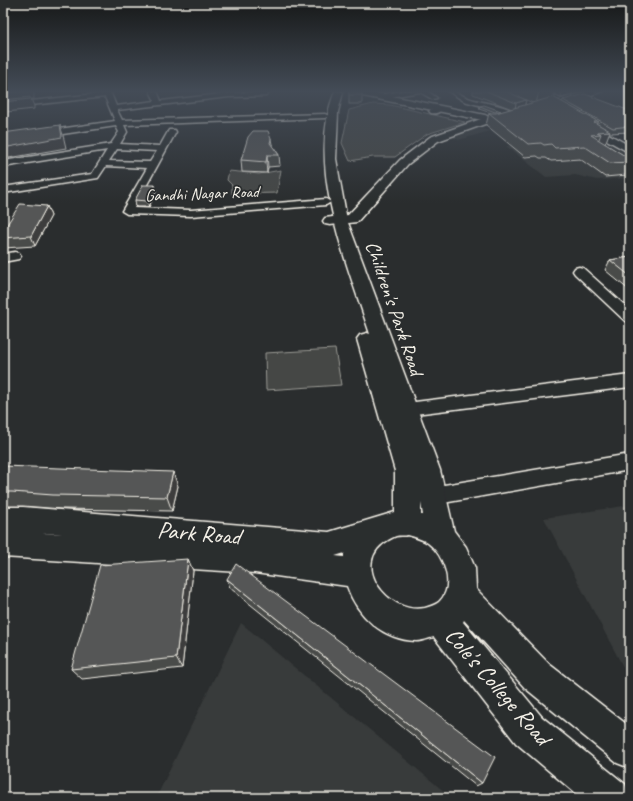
<svg xmlns="http://www.w3.org/2000/svg" width="633" height="801" font-family="Caveat,sans-serif">
  <style>
    .built { fill: #373a3a }
    .green { fill: #444645; stroke: #9c9c96 }
    .lines { fill: none; stroke-linecap: round; stroke-linejoin: round }
    .minor-casing { stroke: #f4f1e8; stroke-width: 3 }
    .tertiary-casing { stroke: #f4f1e8; stroke-width: 3 }
    .secondary-casing { stroke: #f4f1e8; stroke-width: 3 }
    .primary-casing { stroke: #f4f1e8; stroke-width: 3 }
    .minor { fill: #2a2d2e; fill-rule: evenodd }
    .tertiary { fill: #2a2d2e; fill-rule: evenodd }
    .secondary { fill: #2a2d2e; fill-rule: evenodd }
    .primary { fill: #2a2d2e; fill-rule: evenodd }
    .wall { fill: #494b4a; stroke: #f4f1e8; fill-rule: evenodd }
    .shaded-wall { fill: #3c3d3c; stroke: #f4f1e8 }
    .building { fill: #555756; stroke: #f4f1e8 }
    .labels { text-anchor: middle; stroke-width: 3.5; stroke-linejoin: round; paint-order: stroke }
    .far-street-label { font-size: 17px; fill: #f4f1e8; stroke: #2a2d2e }
    .street-label { font-size: 20px; fill: #f4f1e8; stroke: #2a2d2e }
    .near-street-label { font-size: 24px; fill: #f4f1e8; stroke: #2a2d2e }
  </style>
  <rect width="100%" height="100%" fill="#2a2d2e"/>
  <filter id="ink" filterUnits="userSpaceOnUse"><feTurbulence type="fractalNoise" baseFrequency=".025" numOctaves="2"/><feDisplacementMap in="SourceGraphic" scale="8" xChannelSelector="R" yChannelSelector="G"/><feConvolveMatrix kernelMatrix="1 2 1 2 8 2 1 2 1" color-interpolation-filters="sRGB"/></filter>
  <g filter="url(#ink)">
    <g class="built">
      <polygon points="479,128 490,131 459,140 448,136"/>
      <polygon points="604,139 630,155 630,178 597,180 575,175 546,177 506,146"/>
      <polygon points="630,505 630,680 544,518"/>
      <polygon points="241,623 452,798 156,798"/>
    </g>
    <g class="green">
      <polygon points="373,104 390,105 465,122 427,134 395,157 373,157 350,161 342,143 349,110"/>
      <polygon points="281,170 277,193 232,194 232,185 227,180 229,171 259,174"/>
      <polygon points="335,349 341,385 266,390 265,353"/>
    </g>
    <g class="lines">
      <g class="minor-casing">
        <g id="minor">
          <path d="M 103,91 L 110,91 L 116,106 L 155,101 L 150,91 L 157,91 L 161,101 L 229,93 L 271,91 L 266,96 L 229,97 L 117,110 L 122,120 L 325,114 L 329,116 L 325,118 L 124,125 L 127,132 L 120,144 L 160,146 L 169,130 L 175,130 L 176,132 L 134,208 L 191,210 L 326,199 L 331,202 L 326,205 L 191,216 L 127,214 L 122,211 L 147,168 L 106,166 L 98,178 L 3,193 L 3,187 L 92,174 L 107,150 L 3,167 L 3,161 L 111,144 L 119,132 L 116,126 L 3,143 L 3,137 L 115,121 L 105,97 L 3,108 L 3,104 L 104,93 ZM 117,149 L 157,151 L 150,162 L 109,161 Z"/>
          <polygon points="402,91 427,91 437,98 432,99 420,92 378,99 375,97 378,95"/>
          <path d="M 448,91 C 457,91 460,95 468,98 C 483,104 507,104 519,115 L 515,117 L 486,107 L 464,101 Z"/>
          <polygon points="535,91 545,91 561,99 555,100"/>
          <polygon points="625,91 630,91 630,94"/>
          <polygon points="15,252 19,253 21,256 19,259 3,262 3,254"/>
          <polygon points="579,267 583,268 630,310 630,322 625,321 575,274 573,271 575,268"/>
          <polygon points="630,375 630,387 407,415 401,413 398,409 401,405 407,403"/>
          <polygon points="630,454 630,470 432,505 425,502 422,496 425,490 432,487"/>
        </g>
      </g>
      <g class="tertiary-casing">
        <g id="tertiary">
          <polygon points="349,91 367,91 485,115 497,121 492,124 482,120 353,94"/>
          <polygon points="583,120 630,146 630,153 580,125 578,123 580,121"/>
        </g>
      </g>
      <g class="secondary-casing">
        <g id="secondary">
          <polygon points="588,91 603,91 558,106 553,103 555,101"/>
          <path d="M 437,106 L 442,109 C 439,113 435,114 431,113 L 429,111 Z"/>
          <polygon points="516,112 521,115 519,117 485,124 438,141 408,164 357,222 330,225 325,224 323,221 325,218 348,215 400,160 430,137 478,120"/>
        </g>
      </g>
      <g class="primary-casing">
        <path id="primary" d="M 335,91 L 343,92 L 338,112 L 336,159 L 347,220 L 440,470 L 454,531 L 466,547 L 475,568 L 476,589 L 549,664 L 630,727 L 630,768 L 617,763 L 525,688 L 464,620 L 463,622 L 542,717 L 625,784 L 630,798 L 581,798 L 516,743 L 434,637 C 429,638 422,641 416,641 C 383,640 357,616 347,586 L 255,573 L 3,557 L 3,531 L 62,534 L 3,531 L 3,507 L 23,507 L 329,532 L 395,512 L 395,471 L 357,339 L 360,335 L 367,333 L 370,334 C 347,263 305,165 335,91 ZM 421,503 L 423,515 L 421,515 ZM 408,535 C 415,537 422,539 428,543 C 444,555 456,586 439,602 C 435,605 431,606 425,608 C 388,616 348,563 388,540 C 390,539 393,537 396,536 C 399,535 404,536 408,535 ZM 344,553 L 344,557 L 335,556 L 345,553 Z"/>
      </g>
      <use href="#minor" class="minor"/>
      <use href="#tertiary" class="tertiary"/>
      <use href="#secondary" class="secondary"/>
      <use href="#primary" class="primary"/>
    </g>
    <g class="wall">
      <rect x="349" y="91" width="13" height="13"/>
      <path d="M 473,91 L 573,91 L 572,94 L 561,97 L 553,93 L 552,98 L 562,102 L 563,100 L 630,111 L 630,132 L 610,133 L 609,133 L 605,144 L 630,159 L 630,169 L 627,175 L 605,177 L 580,159 L 551,161 L 546,158 L 540,158 L 537,156 L 525,157 L 486,125 L 489,113 L 491,113 L 479,109 L 480,106 L 501,111 L 500,112 L 512,109 L 473,94 ZM 519,97 L 533,103 L 525,105 L 526,100 Z"/>
      <polygon points="271,139 272,144 279,155 280,166 268,167 267,173 242,172 241,160"/>
      <polygon points="156,191 149,207 136,207 135,200"/>
      <polygon points="47,206 51,216 35,246 4,248 3,246 3,231"/>
      <polygon points="630,257 630,291 605,270 610,260"/>
      <polygon points="3,466 178,486 172,511 62,509 23,506 3,506"/>
      <polygon points="188,559 193,571 182,668 82,679 71,669"/>
      <polygon points="227,579 482,783 476,786 230,588"/>
    </g>
    <g class="shaded-wall">
      <polygon points="19,91 34,91 34,99 31,99 34,106 34,109 6,112 8,135 3,136 3,93"/>
      <polygon points="539,91 554,91 551,100 536,104"/>
      <polygon points="562,91 573,91 572,94 561,97"/>
      <polygon points="526,100 524,107 515,110 516,103"/>
      <polygon points="60,125 63,135 66,148 3,159 3,148"/>
      <polygon points="610,131 605,144 597,144 601,134 597,132"/>
      <polygon points="267,155 268,167 267,173 266,162"/>
      <polygon points="155,185 156,191 149,207 147,201"/>
      <polygon points="47,206 51,216 35,246 31,236"/>
      <polygon points="173,472 178,486 172,511 167,497"/>
      <polygon points="188,559 193,571 182,668 176,658"/>
    </g>
    <g class="building">
      <polygon points="3,91 19,91 3,93"/>
      <rect x="349" y="91" width="13" height="4"/>
      <polygon points="486,91 506,91 526,100 516,103"/>
      <polygon points="585,94 630,111 630,126 613,128 563,100"/>
      <polygon points="30,97 30,99 3,102 3,100"/>
      <polygon points="553,97 599,122 594,122 610,131 597,132 601,134 591,135 630,159 630,162 610,163 584,146 555,148 551,144 544,145 541,143 528,144 489,113 496,113"/>
      <polygon points="484,105 501,111 495,112 480,106"/>
      <polygon points="3,108 4,124 3,125"/>
      <polygon points="60,125 62,137 3,148 3,133"/>
      <polygon points="253,131 268,131 271,139 270,143 279,155 267,155 266,162 241,160 248,137"/>
      <polygon points="143,185 155,185 147,201 135,200"/>
      <polygon points="20,204 47,206 31,236 3,238 3,231"/>
      <polygon points="630,257 630,276 610,260"/>
      <polygon points="3,466 173,472 167,497 53,495 12,492 3,492"/>
      <polygon points="188,559 176,658 71,669 100,565"/>
      <polygon points="236,564 495,757 482,783 227,579"/>
    </g>
  </g>
  <linearGradient id="sky" x2="0" y2="1"><stop stop-color="#171919"/><stop offset="0.45" stop-color="#444c57"/><stop offset="1" stop-color="#444c57" stop-opacity="0"/></linearGradient>
  <rect width="633" height="203" fill="url(#sky)"/>
  <g class="labels">
    <g class="far-street-label">
      <text transform="translate(202 193) rotate(-2)" y="6">Gandhi Nagar Road</text>
    </g>
    <g class="street-label">
      <text transform="translate(395 308) rotate(71)" y="7">Children's Park Road</text>
    </g>
    <g class="near-street-label">
      <text transform="translate(199 533) rotate(5)" y="8">Park Road</text>
      <text transform="translate(498 686) rotate(49)" y="8">Cole's College Road</text>
    </g>
  </g>
  <rect width="633" height="801" fill="none" stroke="#2a2d2e" stroke-width="16"/>
  <rect x="8" y="8" width="617" height="785" fill="none" stroke="#f4f1e8" stroke-width="1.5" filter="url(#ink)"/>
</svg>
